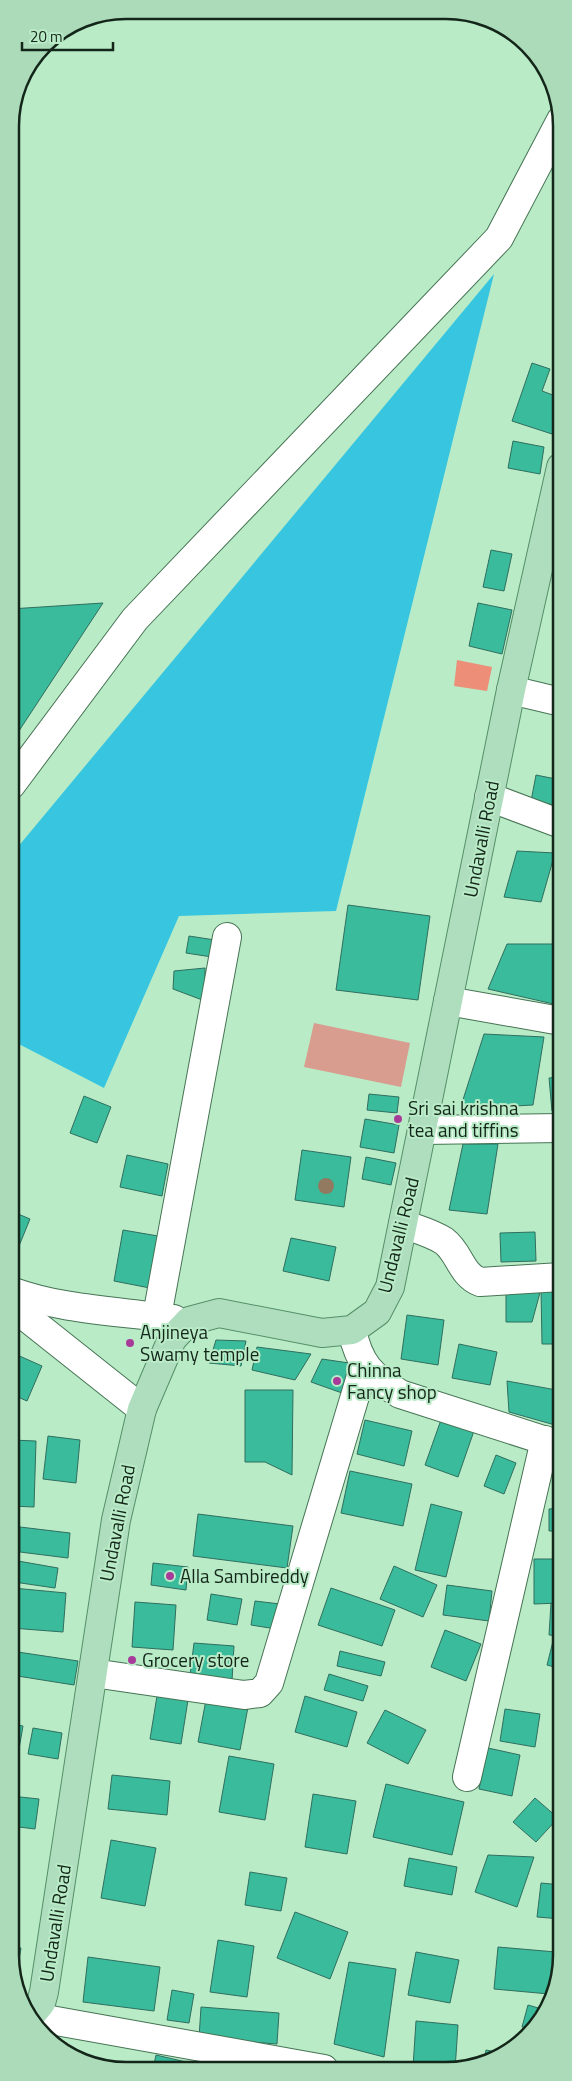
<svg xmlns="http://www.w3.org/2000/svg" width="572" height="2081" font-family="'Titillium Web',sans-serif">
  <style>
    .green { fill: #d99d8f }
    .forest { fill: #ed8e79 }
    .water { fill: #37c5df }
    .building { fill: #39bb9c; stroke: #306f5e }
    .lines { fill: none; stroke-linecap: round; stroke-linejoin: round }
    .minor-casing { stroke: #467454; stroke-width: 30 }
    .major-casing { stroke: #558f68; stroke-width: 30 }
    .minor { stroke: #fff; stroke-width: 28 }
    .major { stroke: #afdebe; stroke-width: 28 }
    .tree { fill: #917a60 }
    .poi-dot { fill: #a83b9a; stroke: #b9ebc7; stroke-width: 2 }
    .labels { text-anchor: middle; stroke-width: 4; stroke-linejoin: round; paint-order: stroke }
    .street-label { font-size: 19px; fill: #132619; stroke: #b9ebc7 }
    .poi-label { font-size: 19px; fill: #132619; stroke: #b9ebc7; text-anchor: start }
    .rim { fill: none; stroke: #132619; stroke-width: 2.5 }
  </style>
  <rect width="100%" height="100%" fill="#b9ebc7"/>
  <polygon class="green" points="314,1023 410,1043 401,1087 304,1067"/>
  <polygon class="forest" points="457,660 492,667 487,691 454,686"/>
  <polygon class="water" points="494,274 336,911 179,916 104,1088 11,1040 11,904 17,848"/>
  <g class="building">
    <polygon points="532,363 550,369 542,391 561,398 561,406 552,434 512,421"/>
    <polygon points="513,441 544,447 540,474 508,468"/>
    <polygon points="491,550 512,554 504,591 483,587"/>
    <polygon points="103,603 11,743 10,609"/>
    <polygon points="478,603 512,610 502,654 469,646"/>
    <polygon points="536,775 561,780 561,806 531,801"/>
    <polygon points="517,851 555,853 541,902 504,897"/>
    <polygon points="348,905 430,916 418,1000 336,990"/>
    <polygon points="189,936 215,940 212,957 186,953"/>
    <polygon points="507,944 561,944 561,984 558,1005 488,989"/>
    <polygon points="205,968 205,1001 173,989 174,971"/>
    <polygon points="484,1034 544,1037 533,1105 460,1109"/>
    <polygon points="561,1077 561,1111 552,1111 549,1078"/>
    <polygon points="369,1094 399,1097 397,1113 367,1110"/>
    <polygon points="84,1096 111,1107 97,1143 70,1133"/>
    <polygon points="365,1119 399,1125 394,1153 360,1147"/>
    <polygon points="463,1144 498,1144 487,1214 449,1210"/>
    <polygon points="302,1150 351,1157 344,1207 295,1200"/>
    <polygon points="127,1155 168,1164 162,1196 120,1187"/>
    <polygon points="366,1157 396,1163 391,1185 362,1179"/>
    <polygon points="11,1211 30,1219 19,1246 11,1243"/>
    <polygon points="555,1222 561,1222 561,1260 557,1260"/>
    <polygon points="123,1230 164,1237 155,1289 114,1281"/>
    <polygon points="535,1232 536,1261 501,1262 500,1233"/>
    <polygon points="291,1238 336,1247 329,1281 283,1271"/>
    <polygon points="541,1289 561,1289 562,1344 542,1344"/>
    <polygon points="541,1289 532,1322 506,1322 506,1290"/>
    <polygon points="407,1315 444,1320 438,1365 401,1359"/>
    <polygon points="216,1340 246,1341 241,1366 209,1363"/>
    <polygon points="459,1344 497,1352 490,1385 452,1378"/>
    <polygon points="257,1347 311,1354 295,1380 252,1370"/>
    <polygon points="15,1354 42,1366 27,1401 11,1394 11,1364"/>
    <polygon points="322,1359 356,1364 342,1393 311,1382"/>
    <polygon points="507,1381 562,1391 562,1427 509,1412"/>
    <polygon points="245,1390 293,1390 292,1475 265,1462 245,1462"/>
    <polygon points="442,1417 475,1428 458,1477 425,1465"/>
    <polygon points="365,1420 412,1431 404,1466 357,1454"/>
    <polygon points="48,1436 80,1440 76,1483 43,1479"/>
    <polygon points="11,1440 36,1441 34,1507 11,1506"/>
    <polygon points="496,1455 516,1463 504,1494 484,1486"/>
    <polygon points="350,1471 412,1484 403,1526 341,1513"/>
    <polygon points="431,1504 462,1512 446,1577 415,1570"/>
    <polygon points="562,1508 562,1531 549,1531 549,1509"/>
    <polygon points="198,1514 293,1526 287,1568 193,1556"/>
    <polygon points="20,1527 70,1533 68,1558 20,1552"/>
    <polygon points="534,1559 562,1559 562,1603 534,1604"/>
    <polygon points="18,1561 58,1568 55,1588 14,1582"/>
    <polygon points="153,1563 188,1567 186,1590 151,1585"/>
    <polygon points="394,1566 437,1585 423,1617 380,1599"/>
    <polygon points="447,1585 492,1591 489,1621 443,1615"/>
    <polygon points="13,1588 66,1593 63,1632 11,1628"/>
    <polygon points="331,1588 395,1610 382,1646 318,1625"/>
    <polygon points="211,1594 242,1599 237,1625 207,1620"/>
    <polygon points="255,1601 280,1604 276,1629 251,1625"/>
    <polygon points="135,1602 176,1605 173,1650 132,1647"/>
    <polygon points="551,1603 562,1604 562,1636 549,1635"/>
    <polygon points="445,1630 481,1644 466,1681 431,1667"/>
    <polygon points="553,1641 562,1643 562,1669 547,1665"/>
    <polygon points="194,1643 234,1646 232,1681 190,1675"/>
    <polygon points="11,1651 78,1661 74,1685 11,1675"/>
    <polygon points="340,1651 385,1662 381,1676 337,1666"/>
    <polygon points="329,1674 368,1686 363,1701 324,1690"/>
    <polygon points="157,1696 188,1700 181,1744 150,1739"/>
    <polygon points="305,1696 357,1712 347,1747 295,1732"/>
    <polygon points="206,1700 248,1707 240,1750 198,1742"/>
    <polygon points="505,1709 540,1714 535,1747 500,1741"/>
    <polygon points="385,1710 426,1730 408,1764 367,1743"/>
    <polygon points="11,1724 23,1726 19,1749 11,1748"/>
    <polygon points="33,1728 62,1733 58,1759 28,1754"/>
    <polygon points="488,1748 520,1755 512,1796 479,1789"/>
    <polygon points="229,1756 274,1764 265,1820 219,1812"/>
    <polygon points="112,1775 170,1781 167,1815 108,1809"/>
    <polygon points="386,1784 464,1802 452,1855 373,1837"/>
    <polygon points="313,1794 356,1801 347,1854 305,1847"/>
    <polygon points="11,1796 39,1799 35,1829 11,1826"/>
    <polygon points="535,1798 558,1818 536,1842 513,1822"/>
    <polygon points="562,1807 562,1855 553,1853"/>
    <polygon points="111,1840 156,1848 145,1906 101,1898"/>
    <polygon points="488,1855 534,1857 517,1907 475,1892"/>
    <polygon points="409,1858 457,1867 452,1895 404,1886"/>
    <polygon points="250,1872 287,1878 281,1911 245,1905"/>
    <polygon points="541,1883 562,1885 562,1919 537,1917"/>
    <polygon points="295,1912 348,1932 330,1979 277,1958"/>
    <polygon points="218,1940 254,1946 247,1997 210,1992"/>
    <polygon points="11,1947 21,1948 16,1980 11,1971"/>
    <polygon points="498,1947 556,1952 554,1982 549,1994 494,1989"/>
    <polygon points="416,1952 459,1960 450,2003 408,1995"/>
    <polygon points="88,1957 160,1967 154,2011 83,2002"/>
    <polygon points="349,1962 396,1969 384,2057 334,2044"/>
    <polygon points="172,1990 194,1994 189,2023 167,2020"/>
    <polygon points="528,2005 542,2009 534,2030 522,2027"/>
    <polygon points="201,2007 279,2013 277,2044 199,2038"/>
    <polygon points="416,2021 458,2025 455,2070 413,2067"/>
    <polygon points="486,2050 506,2054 484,2062"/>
    <polygon points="156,2055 199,2065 198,2069 153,2069"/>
    <polygon points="90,2062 120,2068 120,2069 103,2069"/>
  </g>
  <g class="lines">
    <g class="minor-casing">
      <g id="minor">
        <polyline points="511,690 561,702"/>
        <polyline points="11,785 135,619 499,238 561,120"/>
        <polyline points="489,797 561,824"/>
        <polyline points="448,1001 561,1021"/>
        <polyline points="423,1130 561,1128"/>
        <path d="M 403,1224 C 416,1229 432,1233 444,1241 C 460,1253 461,1275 480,1282 L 561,1277"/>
        <path d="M 11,1291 C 62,1310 120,1311 174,1319"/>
        <polyline points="11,1305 142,1409"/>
        <polyline points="157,1316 227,937"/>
        <path d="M 352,1330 C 359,1364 371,1376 400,1394 L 562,1446"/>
        <polyline points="93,1673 244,1695 260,1693 269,1683 364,1366"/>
        <polyline points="467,1777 545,1440"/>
        <polyline points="34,2017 324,2069"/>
      </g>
    </g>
    <g class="major-casing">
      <polyline id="major" points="32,2014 41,2003 44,1992 116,1520 142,1409 172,1339 189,1321 219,1313 322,1333 352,1330 377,1312 390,1287 511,690 561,467"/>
    </g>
    <use href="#minor" class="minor"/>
    <use href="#major" class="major"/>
  </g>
  <circle class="tree" cx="326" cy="1186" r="8"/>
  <g class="poi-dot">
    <circle cx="398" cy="1119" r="5"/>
    <circle cx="130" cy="1343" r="5"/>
    <circle cx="337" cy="1381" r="5"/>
    <circle cx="170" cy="1576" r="5"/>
    <circle cx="132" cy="1660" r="5"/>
  </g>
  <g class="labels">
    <g class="street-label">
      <text transform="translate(481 839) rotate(-79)" y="7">Undavalli Road</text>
      <text transform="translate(398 1235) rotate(-76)" y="7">Undavalli Road</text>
      <text transform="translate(117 1523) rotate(-79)" y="7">Undavalli Road</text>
      <text transform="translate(55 1923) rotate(-81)" y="7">Undavalli Road</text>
    </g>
    <g class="poi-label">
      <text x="408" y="1115">Sri sai krishna<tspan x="408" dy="22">tea and tiffins</tspan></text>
      <text x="140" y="1339">Anjineya<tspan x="140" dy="22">Swamy temple</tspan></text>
      <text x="347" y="1377">Chinna<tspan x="347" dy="22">Fancy shop</tspan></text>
      <text x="180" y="1583">Alla Sambireddy</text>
      <text x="142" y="1667">Grocery store</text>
    </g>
  </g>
  <path d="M0 0H572V2081H0ZM126 19H446A107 107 0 0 1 553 126V1955A107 107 0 0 1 446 2062H126A107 107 0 0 1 19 1955V126A107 107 0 0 1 126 19Z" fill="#acdbb9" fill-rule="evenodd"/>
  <path class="rim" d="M126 19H446A107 107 0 0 1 553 126V1955A107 107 0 0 1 446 2062H126A107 107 0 0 1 19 1955V126A107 107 0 0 1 126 19Z"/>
  <path d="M22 42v8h91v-8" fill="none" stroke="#132619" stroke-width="2.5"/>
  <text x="30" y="42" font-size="15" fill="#132619" stroke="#b9ebc7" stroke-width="4" paint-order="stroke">20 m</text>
</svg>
